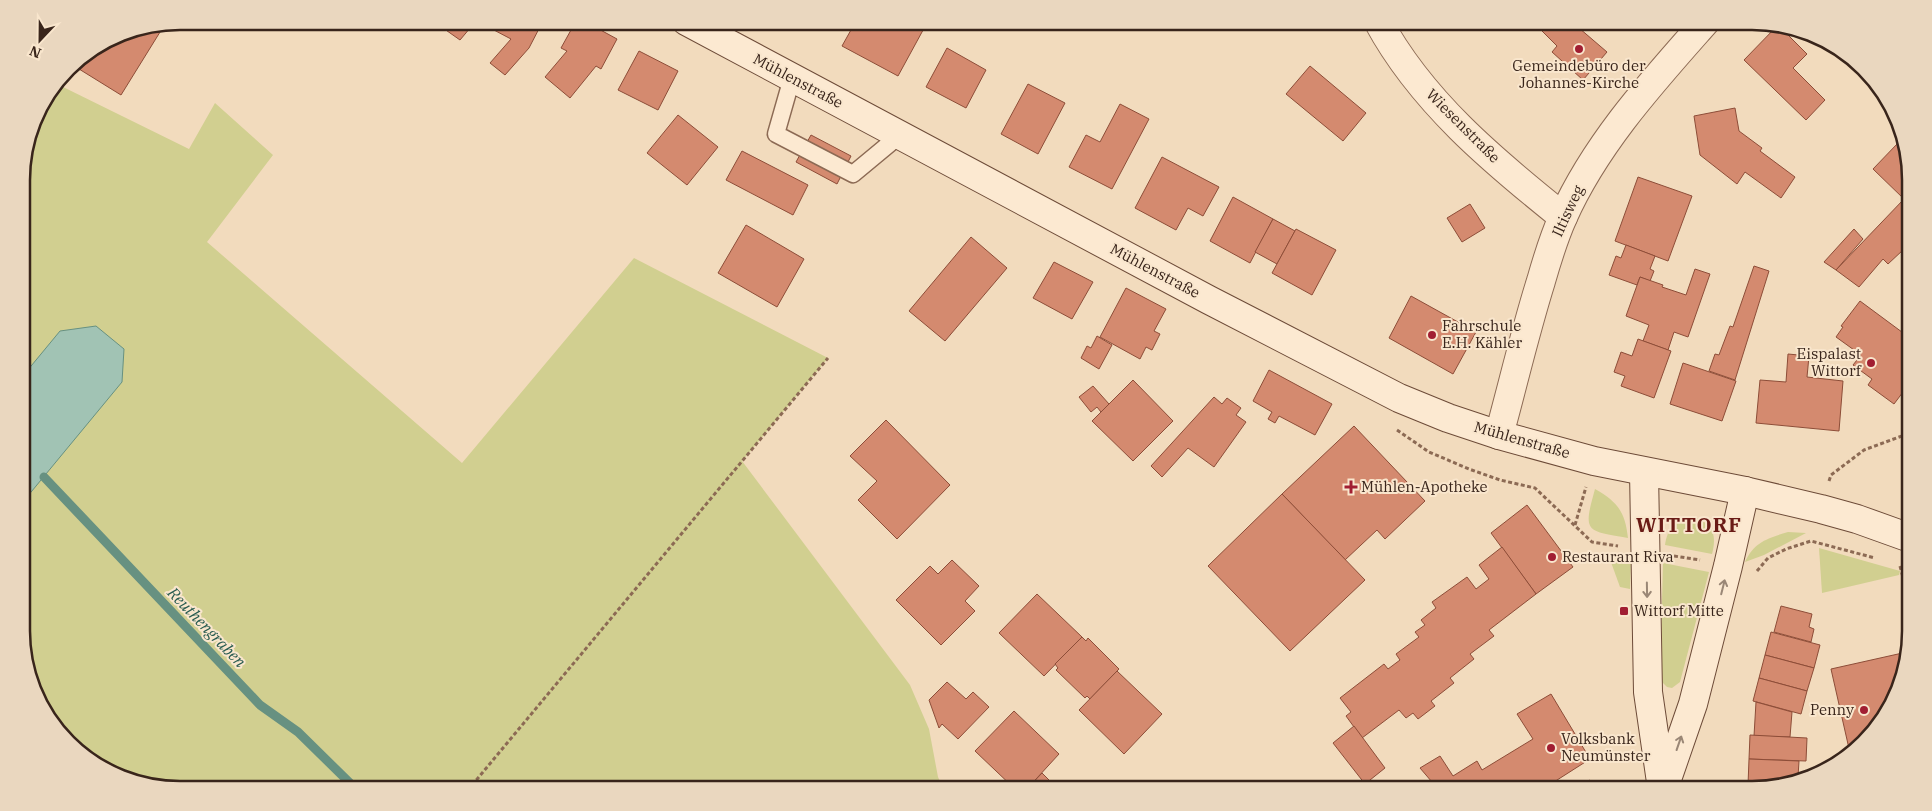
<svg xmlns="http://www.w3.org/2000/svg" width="1932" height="811" font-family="'IBM Plex Serif',serif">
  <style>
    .green { fill: #d1cf90 }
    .water { fill: #a1c3b4; stroke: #679181 }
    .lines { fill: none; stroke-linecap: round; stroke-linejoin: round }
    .stream { stroke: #679181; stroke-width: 9 }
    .building { fill: #d48a6f; stroke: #8d4d38 }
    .lane-casing { stroke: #8c6a54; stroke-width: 19 }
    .street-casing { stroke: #8c6a54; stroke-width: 30 }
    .secondary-casing { stroke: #6d4b38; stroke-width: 30 }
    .path { stroke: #8c6a54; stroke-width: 3; stroke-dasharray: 4 2.5; stroke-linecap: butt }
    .lane { stroke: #fce9d1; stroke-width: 16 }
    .street { stroke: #fce9d1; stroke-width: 28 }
    .secondary { stroke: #fce9d1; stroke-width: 28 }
    .oneway { stroke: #9a8776 }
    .poi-dot { fill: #a11e32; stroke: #f9e6cd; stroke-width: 2 }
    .labels { text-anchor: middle; stroke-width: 4; stroke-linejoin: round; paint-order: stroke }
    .poi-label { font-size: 15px; fill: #39251b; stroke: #f9e6cd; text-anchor: start }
    .street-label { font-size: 15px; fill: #39251b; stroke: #f9e6cd }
    .water-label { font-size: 16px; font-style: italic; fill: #285b50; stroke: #f9e6cd }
    .district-label { font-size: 20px; font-weight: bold; letter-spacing: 1px; fill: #6a1b16; stroke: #f9e6cd }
    .rim { fill: none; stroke: #39251b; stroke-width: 2.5 }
  </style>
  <rect width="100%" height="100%" fill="#f2dbbd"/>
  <g class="green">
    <polygon points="57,84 189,149 215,103 273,155 207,242 462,463 634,258 828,358 742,461 910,685 929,729 938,777 944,790 180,790 120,778 54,728 23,652 22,170 38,110"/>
    <path d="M 1595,489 C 1618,502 1625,512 1628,538 C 1585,531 1583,532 1595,489 Z"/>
    <path d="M 1694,517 C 1713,524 1717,535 1712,554 L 1665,545 C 1667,528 1677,518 1694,517 Z"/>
    <path d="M 1788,532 L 1806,533 L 1764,555 L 1745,562 C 1754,542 1768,538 1788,532 Z"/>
    <polygon points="1819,548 1900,571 1899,575 1822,593"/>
    <polygon points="1608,554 1631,559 1630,589 1620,587"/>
    <polygon points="1663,563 1709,572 1680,682 1672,688 1667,687 1660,680"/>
  </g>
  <polygon class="water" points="96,326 124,349 122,382 22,503 22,377 60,331"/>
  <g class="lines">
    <polyline class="stream" points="44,477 260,705 298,732 357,790"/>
  </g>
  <g class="building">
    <polygon points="433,21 476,21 460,40"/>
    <polygon points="496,21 543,21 529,48 505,75 490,63 511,39 492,29"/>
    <polygon points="576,21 584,21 617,39 601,69 596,66 570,98 545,77 567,51 561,48"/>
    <polygon points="782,21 796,21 793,27"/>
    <polygon points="856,21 928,21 898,76 842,46"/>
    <polygon points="1240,21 1252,21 1247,27"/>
    <polygon points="1536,21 1586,21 1579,28 1607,52 1583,80 1552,52 1557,46 1540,29 1538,30 1534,26"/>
    <polygon points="165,24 121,95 79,69 89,52 120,33"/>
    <polygon points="1777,26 1780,27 1807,54 1793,68 1825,100 1806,120 1744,60"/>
    <polygon points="947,48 986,70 966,108 926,87"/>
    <polygon points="639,51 678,71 658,110 618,90"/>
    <polygon points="1310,66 1366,113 1343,141 1286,94"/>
    <polygon points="1028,84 1065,103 1038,154 1001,134"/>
    <polygon points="1120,104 1149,119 1112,189 1069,167 1086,135 1100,142"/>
    <polygon points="1735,108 1739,131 1762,148 1760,151 1795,177 1781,198 1745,172 1737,184 1700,155 1694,116"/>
    <polygon points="678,115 718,147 687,185 647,153"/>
    <polygon points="811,135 851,156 837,184 796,162"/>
    <polygon points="1898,143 1906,151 1909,160 1910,193 1904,199 1873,169"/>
    <polygon points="742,151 808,185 793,215 726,180"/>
    <polygon points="1162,157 1219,187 1203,216 1188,208 1176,230 1135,208"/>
    <polygon points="1638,177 1692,196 1668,261 1615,241"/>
    <polygon points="1233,197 1273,219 1250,263 1210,241"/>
    <polygon points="1904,199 1910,204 1910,254 1909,255 1903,250 1888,264 1883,259 1859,287 1836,270"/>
    <polygon points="1470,204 1485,228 1462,242 1447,218"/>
    <polygon points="1273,219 1295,231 1277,264 1255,252"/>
    <polygon points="746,225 804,259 777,307 718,273"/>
    <polygon points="1296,229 1336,250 1312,295 1272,273"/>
    <polygon points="1854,229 1863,239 1836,270 1824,262"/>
    <polygon points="971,237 1007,268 945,341 909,311"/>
    <polygon points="1626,245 1655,256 1650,269 1654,271 1650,281 1640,277 1637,285 1609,275 1616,256 1621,258"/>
    <polygon points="1054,262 1093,282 1072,319 1033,298"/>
    <polygon points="1754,266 1769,271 1735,380 1709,371 1715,354 1719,355 1730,326 1733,327"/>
    <polygon points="1695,269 1710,274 1688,337 1674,332 1668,350 1643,341 1649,325 1626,316 1640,277 1663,285 1662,287 1686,295"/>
    <polygon points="1126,288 1166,309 1154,331 1160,334 1152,350 1146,347 1140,359 1100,337"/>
    <polygon points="1411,296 1476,332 1453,374 1389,338"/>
    <polygon points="1860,301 1910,338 1910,391 1906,388 1894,404 1868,385 1872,379 1853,365 1861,355 1836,337 1843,327 1841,326"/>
    <polygon points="1097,336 1112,345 1099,369 1081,358 1087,346 1091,348"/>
    <polygon points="1638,339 1671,351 1654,398 1621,386 1625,376 1614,372 1621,352 1632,356"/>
    <polygon points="1788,354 1809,356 1807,377 1843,381 1839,431 1756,423 1760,380 1786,382"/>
    <polygon points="1683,363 1736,381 1722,421 1670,404"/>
    <polygon points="1269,370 1332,404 1315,435 1279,416 1275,423 1268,419 1272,412 1253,401"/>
    <polygon points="1133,380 1173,421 1133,461 1092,421"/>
    <polygon points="1093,386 1109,404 1101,412 1097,407 1091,412 1079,397"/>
    <polygon points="1214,397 1222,404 1227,398 1241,408 1236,415 1246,422 1214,467 1188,448 1162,477 1151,466"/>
    <polygon points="886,420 950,485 897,539 858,500 877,481 850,456"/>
    <polygon points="1354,426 1425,501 1385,539 1377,530 1345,560 1282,494"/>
    <polygon points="1282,494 1365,580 1290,651 1208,566"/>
    <polygon points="1527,505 1573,567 1536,594 1491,533"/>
    <polygon points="1502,547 1536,594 1489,630 1494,636 1470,654 1474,659 1450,678 1454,683 1431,701 1435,706 1418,719 1413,713 1406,718 1399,710 1362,738 1346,716 1351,712 1340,698 1384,664 1388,669 1400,660 1396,654 1419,637 1415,632 1425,625 1421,620 1436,608 1432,602 1467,577 1476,589 1489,579 1479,565"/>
    <polygon points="952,560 979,586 965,601 975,611 941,645 896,600 930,566 938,574"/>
    <polygon points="1037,594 1082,637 1044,676 999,633"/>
    <polygon points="1781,606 1812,614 1809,627 1814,629 1811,642 1774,632"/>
    <polygon points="1771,632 1820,645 1814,668 1765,655"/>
    <polygon points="1082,637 1086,641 1088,638 1119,669 1090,699 1087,696 1085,698 1056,670 1058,668 1055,664"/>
    <polygon points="1907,652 1899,691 1878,728 1850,753 1831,669"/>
    <polygon points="1765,655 1814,668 1807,691 1759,678"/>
    <polygon points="1117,671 1162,714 1124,754 1079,710"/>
    <polygon points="1759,678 1807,691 1801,714 1753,701"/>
    <polygon points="947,682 966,699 973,692 989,707 958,739 942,724 939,728 929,700"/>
    <polygon points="1551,694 1590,759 1543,789 1494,789 1492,786 1486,789 1438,789 1420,768 1440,756 1453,776 1477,761 1482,770 1533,739 1517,714"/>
    <polygon points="1756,702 1792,712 1790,737 1754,736"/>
    <polygon points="1014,711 1059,754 1026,790 1016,790 975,751"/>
    <polygon points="1354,726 1385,768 1365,784 1333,743"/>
    <polygon points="1750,735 1807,738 1806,761 1749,759"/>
    <polygon points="1749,759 1799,761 1798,777 1773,786 1748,785"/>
    <polygon points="1042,773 1054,785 1050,790 1026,790"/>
    <polygon points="1084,780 1094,790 1074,790"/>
    <polygon points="1590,780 1595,789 1575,789"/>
    <polygon points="1737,785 1748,785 1773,786 1762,789 1737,789"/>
  </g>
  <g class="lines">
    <g class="lane-casing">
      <polyline id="lane" points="792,78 776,134 853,174 900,135"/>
    </g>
    <g class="street-casing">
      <g id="street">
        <path d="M 1378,21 C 1421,101 1493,161 1563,217"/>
        <path d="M 1499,435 C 1513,384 1525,332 1541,281 C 1547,260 1554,237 1563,217 C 1596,143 1653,81 1706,21"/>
      </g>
    </g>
    <g class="secondary-casing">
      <g id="secondary">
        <polyline points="686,21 1209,300 1399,398 1448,418 1499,435 1594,461 1745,491 1821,509 1857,519 1910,538"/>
        <polyline points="1644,472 1648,692 1662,789"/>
        <polyline points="1664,788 1693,704 1728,566 1745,491"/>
      </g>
    </g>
    <g class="path">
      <polyline points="645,21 658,28"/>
      <polyline points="1397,430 1429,452 1469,469 1500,480 1535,488 1592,542 1618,546"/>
      <polyline points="1829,481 1831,475 1864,450 1910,433"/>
      <polyline points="1575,525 1586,487"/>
      <polyline points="1674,556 1700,560"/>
      <polyline points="1900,566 1911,608"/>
      <polyline points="1757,571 1768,558 1786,549 1811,541 1875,558"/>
      <polyline points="468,790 828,358"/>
    </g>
    <use href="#lane" class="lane"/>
    <use href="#street" class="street"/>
    <use href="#secondary" class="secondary"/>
  </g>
  <defs><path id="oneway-shaft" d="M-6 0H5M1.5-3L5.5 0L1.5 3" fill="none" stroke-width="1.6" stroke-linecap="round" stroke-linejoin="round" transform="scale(1.25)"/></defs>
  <g class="oneway">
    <use href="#oneway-shaft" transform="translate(1723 587) rotate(-76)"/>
    <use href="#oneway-shaft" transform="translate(1647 590) rotate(89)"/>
    <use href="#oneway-shaft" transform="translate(1679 743) rotate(-71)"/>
  </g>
  <g class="poi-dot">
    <circle cx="1579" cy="49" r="5"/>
    <circle cx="1432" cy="335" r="5"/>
    <circle cx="1871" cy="363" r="5"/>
    <path d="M1348.5 479.5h5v5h5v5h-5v5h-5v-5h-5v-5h5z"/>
    <circle cx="1552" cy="557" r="5"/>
    <rect x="1619" y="606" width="10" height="10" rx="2.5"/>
    <circle cx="1864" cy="710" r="5"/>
    <circle cx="1551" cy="748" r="5"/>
  </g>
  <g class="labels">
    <g class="poi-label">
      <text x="1579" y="71" text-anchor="middle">Gemeindebüro der<tspan x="1579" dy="17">Johannes-Kirche</tspan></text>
      <text x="1442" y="331">Fahrschule<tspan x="1442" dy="17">E.H. Kähler</tspan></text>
      <text x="1861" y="359" text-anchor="end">Eispalast<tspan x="1861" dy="17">Wittorf</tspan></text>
      <text x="1361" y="492">Mühlen-Apotheke</text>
      <text x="1562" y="562">Restaurant Riva</text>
      <text x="1634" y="616">Wittorf Mitte</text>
      <text x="1854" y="715" text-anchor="end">Penny</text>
      <text x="1561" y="744">Volksbank<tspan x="1561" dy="17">Neumünster</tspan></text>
    </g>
    <g class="street-label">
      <text transform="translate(798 81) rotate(28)" y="5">Mühlenstraße</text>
      <text transform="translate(1463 126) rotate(45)" y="5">Wiesenstraße</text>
      <text transform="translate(1568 211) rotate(-65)" y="5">Iltisweg</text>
      <text transform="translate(1155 271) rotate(28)" y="5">Mühlenstraße</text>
      <text transform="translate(1522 440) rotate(16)" y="5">Mühlenstraße</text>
    </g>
    <g class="water-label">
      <text transform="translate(207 627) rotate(46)" y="6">Reuthengraben</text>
    </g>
    <g class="district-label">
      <text x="1689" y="532">WITTORF</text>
    </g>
  </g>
  <path d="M0 0H1932V811H0ZM180 30H1752A150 150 0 0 1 1902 180V631A150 150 0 0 1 1752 781H180A150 150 0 0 1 30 631V180A150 150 0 0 1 180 30Z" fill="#ead7bf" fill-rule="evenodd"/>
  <path class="rim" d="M180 30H1752A150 150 0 0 1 1902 180V631A150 150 0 0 1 1752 781H180A150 150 0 0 1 30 631V180A150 150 0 0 1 180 30Z"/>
  <g transform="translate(40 40) rotate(202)" stroke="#f9e6cd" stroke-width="4" paint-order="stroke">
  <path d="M0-4L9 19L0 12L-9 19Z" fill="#39251b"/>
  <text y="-8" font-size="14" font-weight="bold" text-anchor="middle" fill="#39251b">N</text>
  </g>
</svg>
